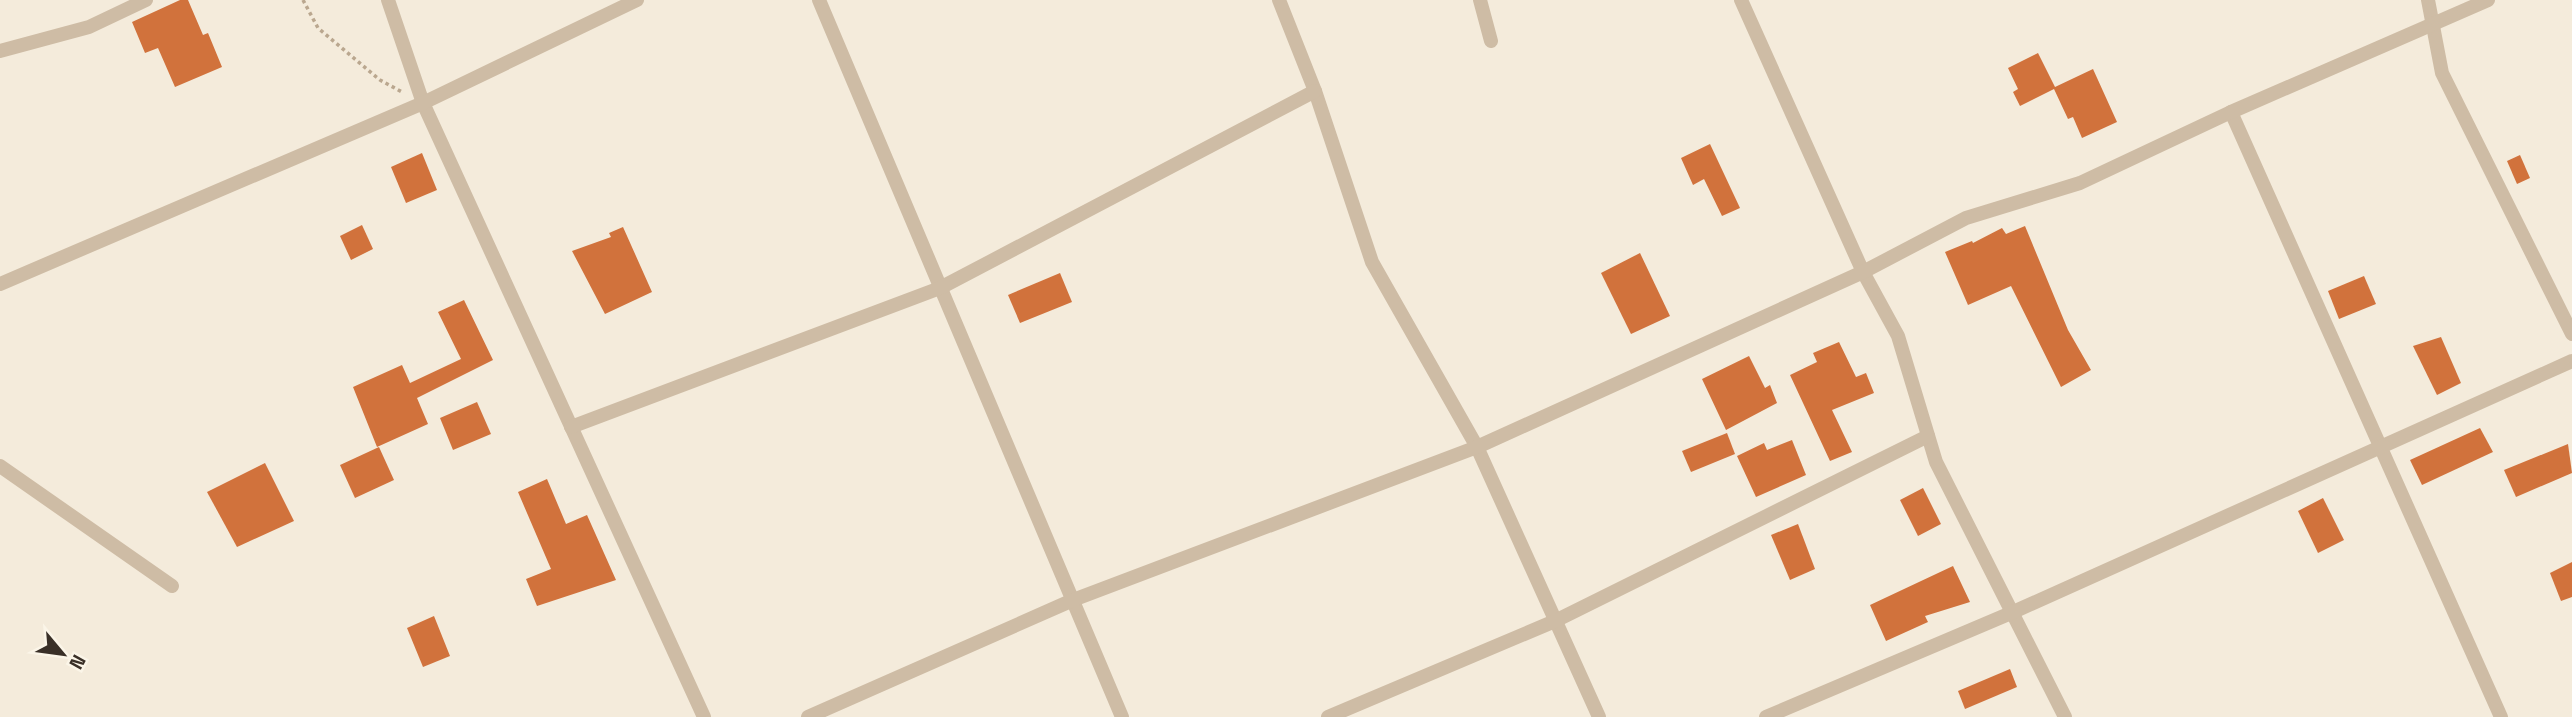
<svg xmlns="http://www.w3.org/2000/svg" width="2572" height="717" font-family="'Space Grotesk',sans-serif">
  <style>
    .building { fill: #d1723c }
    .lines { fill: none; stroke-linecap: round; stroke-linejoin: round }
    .path { stroke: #baa78f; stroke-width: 3.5; stroke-dasharray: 3.5 3.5; stroke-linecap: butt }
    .street { stroke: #cebca5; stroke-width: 14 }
  </style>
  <rect width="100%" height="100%" fill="#f4ebdb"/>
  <g class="building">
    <polygon points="180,0 188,0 203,35 208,33 222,67 175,87 158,48 145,53 132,22"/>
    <polygon points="2038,53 2055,87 2093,69 2117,122 2082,138 2073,117 2068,119 2054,89 2020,106 2013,92 2018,89 2008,68"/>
    <polygon points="1710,144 1740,208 1722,216 1704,179 1693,185 1681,158"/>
    <polygon points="422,153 437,190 406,203 391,167"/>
    <polygon points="2520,155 2530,178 2517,184 2507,161"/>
    <polygon points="362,225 373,249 351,260 340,236"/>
    <polygon points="2025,226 2068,330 2091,370 2061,387 2011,286 1968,305 1945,252 1972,241 1973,243 2002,228 2006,234"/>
    <polygon points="623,227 652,292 605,314 572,251 611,237 609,233"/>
    <polygon points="1640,253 1670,316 1631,334 1601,273"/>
    <polygon points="1060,273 1072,302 1020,323 1008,295"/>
    <polygon points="2364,276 2376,304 2339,319 2328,291"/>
    <polygon points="464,300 493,360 417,398 428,424 377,447 353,387 402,365 410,383 461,359 438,312"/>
    <polygon points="2441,337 2461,383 2437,395 2413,346"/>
    <polygon points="1839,342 1856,377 1866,373 1874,393 1832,410 1852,452 1830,461 1790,375 1817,362 1813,353"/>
    <polygon points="1749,356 1765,388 1770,385 1777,403 1726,430 1702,379"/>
    <polygon points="477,402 491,434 453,450 440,418"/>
    <polygon points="2480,428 2493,452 2422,485 2410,460"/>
    <polygon points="1727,433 1735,454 1691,472 1682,451"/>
    <polygon points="1792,440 1806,475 1756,497 1737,456 1764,443 1767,450"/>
    <polygon points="2568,444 2572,473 2516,497 2504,470"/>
    <polygon points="379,447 394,480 355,498 340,465"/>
    <polygon points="265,463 294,521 237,547 207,492"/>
    <polygon points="547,479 566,524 587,515 616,580 537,606 526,579 551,569 518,492"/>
    <polygon points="1923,488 1941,524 1918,536 1900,500"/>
    <polygon points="2323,498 2344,540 2318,553 2298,511"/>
    <polygon points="1798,524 1815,569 1790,580 1771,535"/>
    <polygon points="2572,562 2572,597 2561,601 2550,573"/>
    <polygon points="1953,566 1970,602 1925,616 1928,622 1886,641 1870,605"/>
    <polygon points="434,616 450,656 423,667 407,628"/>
    <polygon points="2010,669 2017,687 1965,709 1958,691"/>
  </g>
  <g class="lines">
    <polyline class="path" points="303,0 318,28 380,80 402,92"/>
    <g class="street">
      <polyline points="388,0 423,103 704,717"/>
      <polyline points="819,0 1122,717"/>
      <polyline points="1279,0 1315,91 1372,262 1477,447 1599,717"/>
      <polyline points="1480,0 1491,41"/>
      <polyline points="1741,0 1863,272 1898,336 1936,462 2065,717"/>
      <polyline points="2428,0 2442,73 2572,334"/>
      <polyline points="0,51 89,27 146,0"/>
      <polyline points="2231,112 2501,717"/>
      <polyline points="0,284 423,103 637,0"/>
      <polyline points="571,427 940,288 1315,91"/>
      <polyline points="0,466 172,586"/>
      <polyline points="808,717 1073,600 1477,447 1863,272 1966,218 2080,183 2231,112 2488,0"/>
      <polyline points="1328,717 1555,621 1928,436"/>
      <polyline points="1766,717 2011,613 2572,361"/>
    </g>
  </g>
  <g transform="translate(63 654) rotate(119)" stroke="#fbf5e8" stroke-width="5" paint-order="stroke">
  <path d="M0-5L12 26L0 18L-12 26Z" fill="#392f27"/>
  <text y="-10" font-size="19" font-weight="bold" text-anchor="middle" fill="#392f27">N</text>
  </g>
</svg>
